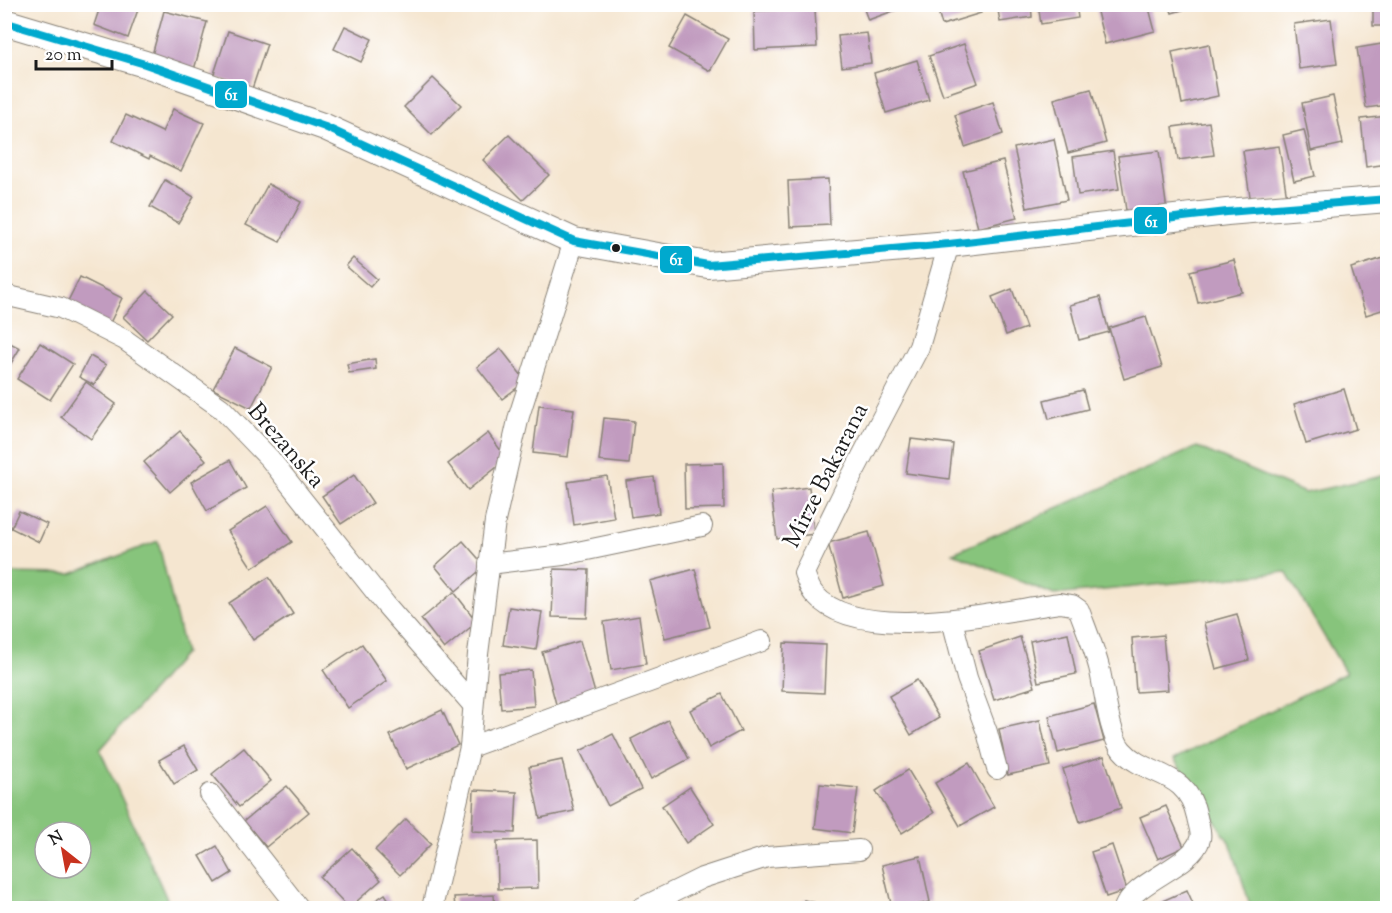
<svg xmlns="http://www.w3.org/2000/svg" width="1392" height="913" font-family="'Sorts Mill Goudy',serif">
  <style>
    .green { fill: #87c47b; stroke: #52704c; stroke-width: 1.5; fill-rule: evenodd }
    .building { fill: #c19bbf }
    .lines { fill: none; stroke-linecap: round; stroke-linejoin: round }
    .minor-casing { stroke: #888176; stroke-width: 22 }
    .tertiary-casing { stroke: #888176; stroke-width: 28 }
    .minor { stroke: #fff; stroke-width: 20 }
    .tertiary { stroke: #fff; stroke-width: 26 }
    .bus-1-casing { stroke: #fff; stroke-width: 12 }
    .bus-1 { stroke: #00a9ce; stroke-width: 8 }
    .bus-dot { fill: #1c1c1c; stroke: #fff; stroke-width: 2 }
    .labels { text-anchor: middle; stroke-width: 5; stroke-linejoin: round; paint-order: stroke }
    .street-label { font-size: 24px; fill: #1c1c1c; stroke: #fff }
    .line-badge { stroke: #fff; stroke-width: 2 }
    .badge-label { font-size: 16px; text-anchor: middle; font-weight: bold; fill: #fff }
  </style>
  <rect width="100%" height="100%" fill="#fff"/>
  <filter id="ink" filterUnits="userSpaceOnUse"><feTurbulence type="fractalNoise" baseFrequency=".0167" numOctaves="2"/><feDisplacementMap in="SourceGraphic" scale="12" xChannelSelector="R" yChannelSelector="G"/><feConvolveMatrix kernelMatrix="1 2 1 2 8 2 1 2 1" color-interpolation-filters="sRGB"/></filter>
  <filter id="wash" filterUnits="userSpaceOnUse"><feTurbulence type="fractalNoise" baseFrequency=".008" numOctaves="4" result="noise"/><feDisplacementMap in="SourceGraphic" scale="24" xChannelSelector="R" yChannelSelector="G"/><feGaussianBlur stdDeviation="1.35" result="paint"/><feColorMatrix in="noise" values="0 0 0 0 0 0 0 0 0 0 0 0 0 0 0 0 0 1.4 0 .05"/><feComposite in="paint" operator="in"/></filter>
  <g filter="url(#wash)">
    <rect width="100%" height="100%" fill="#f5e6d0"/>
    <g class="green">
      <polygon points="1197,447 1305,493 1387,475 1387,908 1251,908 1231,845 1174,759 1346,673 1286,572 1054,595 953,553"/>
      <path d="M 158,541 L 185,653 L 100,750 L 171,908 L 5,908 L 5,573 L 71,574 ZM 45,832 L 81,832 L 81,868 L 45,868 Z"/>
    </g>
    <g id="blocks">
      <g class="building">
        <polygon points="101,4 140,4 128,38 94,25"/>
        <polygon points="862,4 898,4 899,9 868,20"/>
        <polygon points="936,4 979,4 981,13 942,25"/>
        <polygon points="997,4 1031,4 1032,17 1000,22"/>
        <polygon points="1038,4 1076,4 1078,18 1041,24"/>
        <polygon points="1095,4 1148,4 1155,31 1105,44"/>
        <polygon points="1169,4 1199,4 1199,5 1172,13"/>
        <rect x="1373" y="4" width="15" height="22"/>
        <polygon points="815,9 817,47 755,50 754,11"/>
        <polygon points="164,11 207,22 194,70 151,59"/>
        <polygon points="687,16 728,39 710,71 669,48"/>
        <polygon points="1331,19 1337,64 1299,69 1294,24"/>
        <polygon points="345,26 372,39 361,62 334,49"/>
        <polygon points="228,31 267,44 252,89 213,77"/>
        <polygon points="867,33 871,63 842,67 838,36"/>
        <polygon points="1388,43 1388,105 1366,108 1357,48"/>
        <polygon points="964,44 978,83 943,95 929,56"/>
        <polygon points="1209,44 1218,96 1182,104 1172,52"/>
        <polygon points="917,60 929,100 886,113 874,73"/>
        <polygon points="433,78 461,105 432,135 404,107"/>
        <polygon points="1091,89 1106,143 1068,153 1054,99"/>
        <polygon points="1333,96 1343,144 1311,151 1302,103"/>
        <polygon points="993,102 1003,134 965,147 955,115"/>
        <polygon points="173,109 204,123 181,171 150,156 149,159 113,141 126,115 162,132"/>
        <polygon points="1388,116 1388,164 1366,167 1361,119"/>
        <polygon points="1209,122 1214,155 1178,160 1173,127"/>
        <polygon points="1304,130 1315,176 1294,181 1283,135"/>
        <polygon points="509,135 549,175 523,200 483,160"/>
        <polygon points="1054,139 1067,200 1027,208 1014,148"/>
        <polygon points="1279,146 1287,198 1251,203 1243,151"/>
        <polygon points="1113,151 1119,189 1078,195 1073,157"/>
        <polygon points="1159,151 1167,211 1127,217 1118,156"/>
        <polygon points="1003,161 1017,218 978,228 963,171"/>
        <polygon points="828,179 830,225 790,227 788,181"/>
        <polygon points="165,180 194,197 178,223 150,207"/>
        <polygon points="268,184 301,202 280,242 246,225"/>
        <polygon points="353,258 377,279 370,287 346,266"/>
        <polygon points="1383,258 1388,272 1388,308 1366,315 1351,268"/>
        <polygon points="1234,260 1242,292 1198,303 1190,271"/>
        <polygon points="80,277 122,298 108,327 65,307"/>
        <polygon points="1012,289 1026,328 1006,335 992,297"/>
        <polygon points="148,291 172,314 147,340 123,317"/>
        <polygon points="1100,297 1109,332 1079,340 1070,305"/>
        <polygon points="1146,317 1162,367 1124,379 1109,328"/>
        <polygon points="4,340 20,348 4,375"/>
        <polygon points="40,343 73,364 50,400 17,379"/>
        <polygon points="235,348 272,367 251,408 213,389"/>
        <polygon points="501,349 526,381 502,399 477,367"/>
        <polygon points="90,356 106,365 94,385 79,377"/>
        <polygon points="375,359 376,369 349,373 347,364"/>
        <polygon points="86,382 116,404 91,439 61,417"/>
        <polygon points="1344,389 1356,429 1306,444 1294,404"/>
        <polygon points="1083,390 1088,409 1049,419 1044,400"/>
        <polygon points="539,405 574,409 568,457 533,453"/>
        <polygon points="604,418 634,421 629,464 599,461"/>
        <polygon points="180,431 206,460 170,492 144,462"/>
        <polygon points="488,433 507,459 468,490 448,464"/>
        <polygon points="911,439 953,444 949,479 906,473"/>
        <polygon points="230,460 246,488 207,511 191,482"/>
        <polygon points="723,463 724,508 685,509 684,464"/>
        <polygon points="354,475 373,503 341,524 322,496"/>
        <polygon points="607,476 614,518 574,525 568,482"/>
        <polygon points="654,477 659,513 631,517 626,481"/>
        <polygon points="809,487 814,534 777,539 771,492"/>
        <polygon points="267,506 292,542 252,568 228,531"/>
        <polygon points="19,511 47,524 39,542 11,528"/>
        <polygon points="869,532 884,586 843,598 828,543"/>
        <polygon points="463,541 485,566 456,591 435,566"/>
        <polygon points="554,569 589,570 587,618 552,617"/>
        <polygon points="695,569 710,627 665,638 650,581"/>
        <polygon points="269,577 293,614 253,640 229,603"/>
        <polygon points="454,592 477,622 444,649 421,619"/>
        <polygon points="509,607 542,612 536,650 503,645"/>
        <polygon points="1237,614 1249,660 1216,669 1204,623"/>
        <polygon points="639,616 646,664 611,670 604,622"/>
        <polygon points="1068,633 1076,674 1038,682 1030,641"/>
        <polygon points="1163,635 1168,690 1136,692 1132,638"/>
        <polygon points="1020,637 1035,687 994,700 979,651"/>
        <polygon points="580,641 595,693 556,704 542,652"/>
        <polygon points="784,643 826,645 824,693 782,691"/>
        <polygon points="362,644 387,681 348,708 323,670"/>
        <polygon points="531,670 534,706 501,709 498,673"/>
        <polygon points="917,680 939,718 911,735 889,696"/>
        <polygon points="722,694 741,731 709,748 690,710"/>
        <polygon points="1094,704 1104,741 1058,753 1049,716"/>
        <polygon points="442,710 458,745 406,769 390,735"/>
        <polygon points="668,720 689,759 651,779 631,739"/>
        <polygon points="1040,720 1050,766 1008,775 999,729"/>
        <polygon points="613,734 641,789 608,806 580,751"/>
        <polygon points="184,746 198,770 174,784 159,760"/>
        <polygon points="244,748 271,781 239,807 212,774"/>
        <polygon points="1104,756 1121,808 1080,822 1063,769"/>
        <polygon points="562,760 574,811 540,818 529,767"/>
        <polygon points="969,763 994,807 960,826 935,783"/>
        <polygon points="908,770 934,813 902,833 876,791"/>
        <polygon points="820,784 858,788 852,833 815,828"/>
        <polygon points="287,786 309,812 266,847 244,821"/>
        <polygon points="690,787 714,824 686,843 662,806"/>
        <polygon points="474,790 517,792 515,833 472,831"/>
        <polygon points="1166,806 1184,847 1158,859 1140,817"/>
        <polygon points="406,819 431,844 400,875 375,850"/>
        <polygon points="537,840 538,888 498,889 497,841"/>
        <polygon points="1112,845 1127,890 1106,897 1091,852"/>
        <polygon points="217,846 232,873 216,883 200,856"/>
        <polygon points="352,848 381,880 349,908 320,877"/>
        <polygon points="920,856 930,902 903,908 892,908 882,865"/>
        <polygon points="1187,890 1195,908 1152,908 1151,906"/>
        <polygon points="385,894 394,908 364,908"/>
        <polygon points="494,895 495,908 455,908 454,897"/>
        <polygon points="804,900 837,908 802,908"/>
      </g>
    </g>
  </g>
  <g filter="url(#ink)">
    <use href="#blocks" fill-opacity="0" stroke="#888176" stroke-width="1.5"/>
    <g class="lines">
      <g class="minor-casing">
        <g id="minor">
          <path d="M 949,244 L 919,347 L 847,485 L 804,573 C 807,580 809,588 814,594 C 859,646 999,611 1060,603 L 1072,605 L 1079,610 C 1086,629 1094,648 1099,667 C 1104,687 1109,735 1122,750 C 1146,778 1187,768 1197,817 C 1198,823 1202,833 1200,839 C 1193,866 1134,881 1124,908"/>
          <polyline points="4,295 61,308 125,340 221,408 270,459 386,605 473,705"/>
          <polyline points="489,564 563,555 702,526"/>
          <polyline points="952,620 967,678 987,732 997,769"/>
          <polyline points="470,747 762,641"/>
          <polyline points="210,794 299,908"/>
          <polyline points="432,908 470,747 478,654 495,521 519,416 574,241"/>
          <polyline points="641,908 702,878 767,857 859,850"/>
        </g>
      </g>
      <g class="tertiary-casing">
        <polyline id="tertiary" points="4,22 145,64 325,127 574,241 708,265 949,244 1227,212 1388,199"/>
      </g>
      <use href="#minor" class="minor"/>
      <use href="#tertiary" class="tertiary"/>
      <g class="bus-1-casing">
        <polyline id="bus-1" points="4,22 145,64 325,127 574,241 708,265 949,244 1227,212 1388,199"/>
      </g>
      <use href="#bus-1" class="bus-1"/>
    </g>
  </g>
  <circle class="bus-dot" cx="616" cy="248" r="5"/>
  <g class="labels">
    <g class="street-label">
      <text transform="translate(287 445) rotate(49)" y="8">Brezanska</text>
      <text transform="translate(825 475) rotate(-63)" y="8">Mirze Bakarana</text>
    </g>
  </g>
  <g class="line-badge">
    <rect x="214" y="80" width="34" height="29" rx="6" fill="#00a9ce"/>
    <rect x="1133" y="206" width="35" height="29" rx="6" fill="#00a9ce"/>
    <rect x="659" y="245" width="34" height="29" rx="6" fill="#00a9ce"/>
  </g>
  <g class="badge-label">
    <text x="231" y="100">61</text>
    <text x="1151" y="227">61</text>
    <text x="676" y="265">61</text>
  </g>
  <rect width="1392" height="913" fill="none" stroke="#fff" stroke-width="24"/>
  <g transform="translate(63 850) rotate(329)"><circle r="28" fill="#ffffff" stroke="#a4a4a4" stroke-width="1.5"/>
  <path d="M0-4.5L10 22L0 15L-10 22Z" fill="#c8321e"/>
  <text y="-9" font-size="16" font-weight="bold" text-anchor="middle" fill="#1c1c1c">N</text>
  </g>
  <path d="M36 60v9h76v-9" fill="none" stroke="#1c1c1c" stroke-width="3"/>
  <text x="45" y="60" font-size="18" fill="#1c1c1c" stroke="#ffffff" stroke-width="4.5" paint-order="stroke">20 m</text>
</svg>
